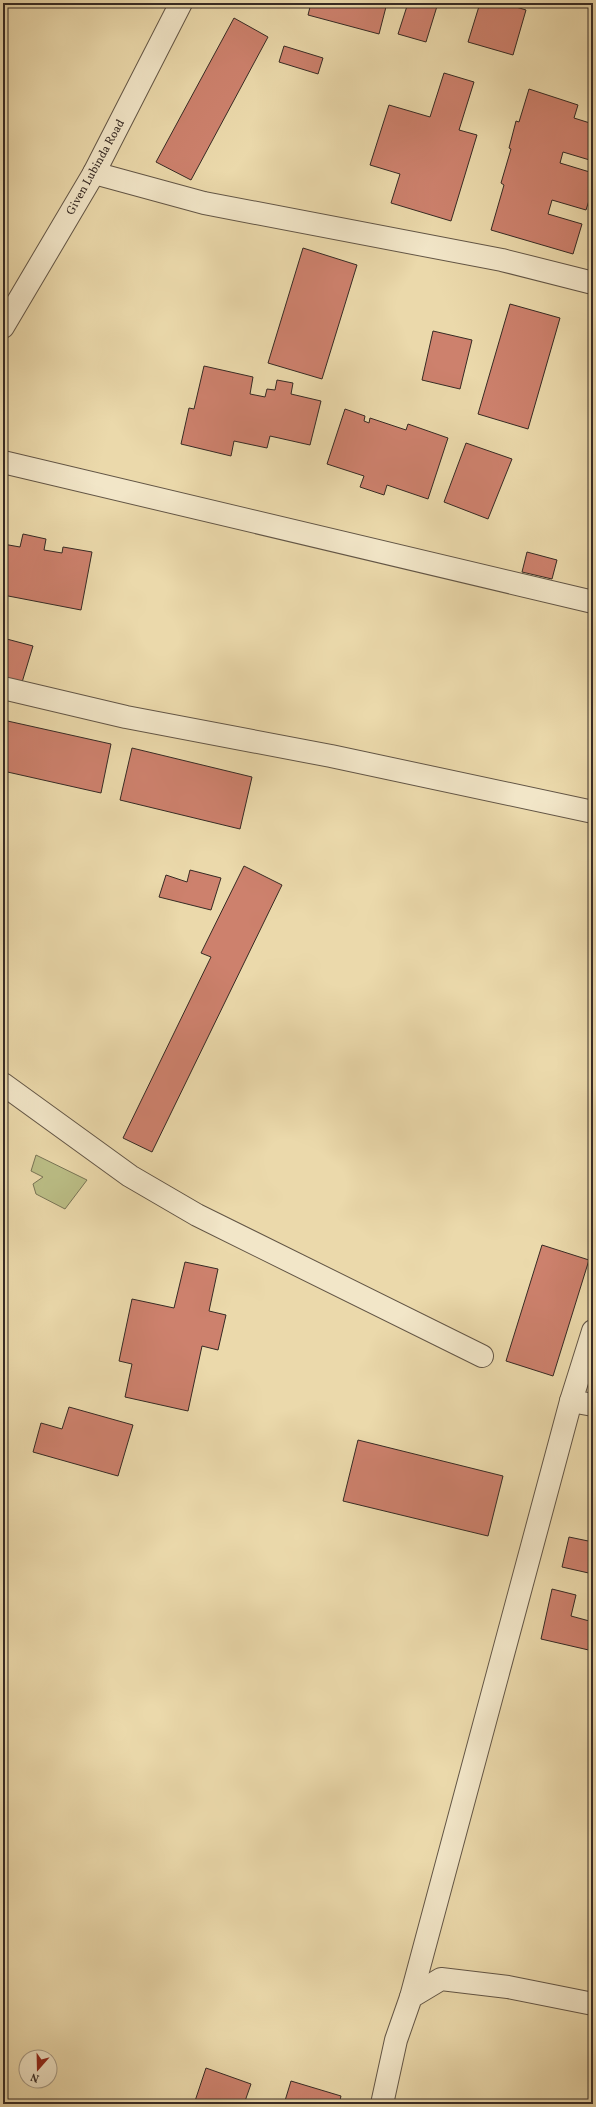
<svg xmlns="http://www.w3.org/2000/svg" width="596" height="2107" font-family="Vollkorn,serif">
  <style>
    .green { fill: #bbbe86; stroke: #787455 }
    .building { fill: #cd816d; stroke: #362a24 }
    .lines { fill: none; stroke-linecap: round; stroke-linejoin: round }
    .minor-casing { stroke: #635646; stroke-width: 24 }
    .tertiary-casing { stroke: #635646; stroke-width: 24 }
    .minor { stroke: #f2e6c8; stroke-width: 22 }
    .tertiary { stroke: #f2e6c8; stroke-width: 22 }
    .labels { text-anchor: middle; stroke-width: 3; stroke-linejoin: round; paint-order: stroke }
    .street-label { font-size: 12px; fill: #362a24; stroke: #f2e6c8 }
  </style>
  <rect width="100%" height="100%" fill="#ebd9ab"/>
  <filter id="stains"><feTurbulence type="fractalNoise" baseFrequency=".005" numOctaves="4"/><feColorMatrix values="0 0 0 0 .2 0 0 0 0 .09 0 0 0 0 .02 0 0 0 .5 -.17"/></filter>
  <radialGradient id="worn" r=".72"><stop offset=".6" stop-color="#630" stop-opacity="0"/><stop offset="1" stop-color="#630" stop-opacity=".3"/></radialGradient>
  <polygon class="green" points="36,1155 87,1180 65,1209 36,1194 33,1184 43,1177 31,1171"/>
  <g class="building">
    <polygon points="311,3 387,3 379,34 308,15"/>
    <polygon points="408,3 438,3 426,42 398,34"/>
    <polygon points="480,3 503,3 526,10 513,55 468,42"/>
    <polygon points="234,18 268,37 191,180 156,162"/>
    <polygon points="284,46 323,58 318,74 279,62"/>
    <polygon points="444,73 474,82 459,130 477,135 451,221 391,203 400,174 370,165 389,105 430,117"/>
    <polygon points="529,89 578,105 574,118 593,124 593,161 563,152 560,163 593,173 593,188 586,210 552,200 548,214 582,224 573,254 491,230 504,185 501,183 511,149 509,148 516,121 519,122"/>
    <polygon points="303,248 357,265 322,379 268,363"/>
    <polygon points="510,304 560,318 528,429 478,414"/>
    <polygon points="433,331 472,340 460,389 422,380"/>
    <polygon points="204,366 253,377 250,394 265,397 267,389 275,390 277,380 293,383 291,394 321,401 310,445 270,436 267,448 234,441 231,456 181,444 189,408 194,409"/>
    <polygon points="345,409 365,416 364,421 369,423 370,418 406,430 408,424 448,438 428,499 387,485 384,495 360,487 364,476 327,464"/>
    <polygon points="466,443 512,459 488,519 444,502"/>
    <polygon points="23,534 46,539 44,550 62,553 63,547 92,552 81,610 3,595 3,544 20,547"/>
    <polygon points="527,552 557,560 552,579 522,572"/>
    <polygon points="3,638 33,646 20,689 3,683"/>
    <polygon points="3,720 111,744 101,793 3,771"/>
    <polygon points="132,748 252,777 240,829 120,800"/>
    <polygon points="244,866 282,885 152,1152 123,1138 211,957 201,953"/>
    <polygon points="190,870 221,878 211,910 159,897 166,875 187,882"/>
    <polygon points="542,1245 589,1260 553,1376 506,1361"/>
    <polygon points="185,1262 218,1269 209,1311 226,1315 218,1350 202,1346 188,1411 125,1397 132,1364 119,1361 132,1299 174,1308"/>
    <polygon points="69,1407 133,1425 118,1476 33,1452 41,1423 62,1429"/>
    <polygon points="358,1440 503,1476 488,1536 343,1501"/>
    <polygon points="569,1537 593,1542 593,1574 562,1567"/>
    <polygon points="552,1589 576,1595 571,1616 593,1622 593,1651 541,1639"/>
    <polygon points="206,2068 251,2084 244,2104 194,2104"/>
    <polygon points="291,2081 341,2096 339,2104 284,2104"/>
  </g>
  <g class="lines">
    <g class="minor-casing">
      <g id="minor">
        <polyline points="94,173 204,203 502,260 593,283"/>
        <polyline points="3,462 593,602"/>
        <polyline points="3,688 126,717 331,756 593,812"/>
        <polyline points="3,1084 130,1176 197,1215 482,1356"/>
        <polyline points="571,1401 593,1405"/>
        <polyline points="411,1997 571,1401 593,1331"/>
      </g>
    </g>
    <g class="tertiary-casing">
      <g id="tertiary">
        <polyline points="3,327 94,173 181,3"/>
        <polyline points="382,2104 396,2040 411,1997 441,1979 508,1987 593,2004"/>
      </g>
    </g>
    <use href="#minor" class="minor"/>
    <use href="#tertiary" class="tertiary"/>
  </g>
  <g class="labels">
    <g class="street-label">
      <text transform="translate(95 167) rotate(-61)" y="4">Given Lubinda Road</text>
    </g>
  </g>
  <rect width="596" height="2107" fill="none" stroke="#ebd9ab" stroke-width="16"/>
  <rect x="4" y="4" width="588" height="2099" fill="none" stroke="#362a24" stroke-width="2"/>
  <rect x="8" y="8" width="580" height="2091" fill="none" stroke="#362a24"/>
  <g transform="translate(38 2069) rotate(200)"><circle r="19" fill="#f2e6c8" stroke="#a79b86"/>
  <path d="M0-3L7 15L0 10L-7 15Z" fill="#8f2418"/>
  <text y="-6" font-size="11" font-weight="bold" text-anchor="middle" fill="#362a24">N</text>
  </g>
  <rect width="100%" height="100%" filter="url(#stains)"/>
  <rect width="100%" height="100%" fill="url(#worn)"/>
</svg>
